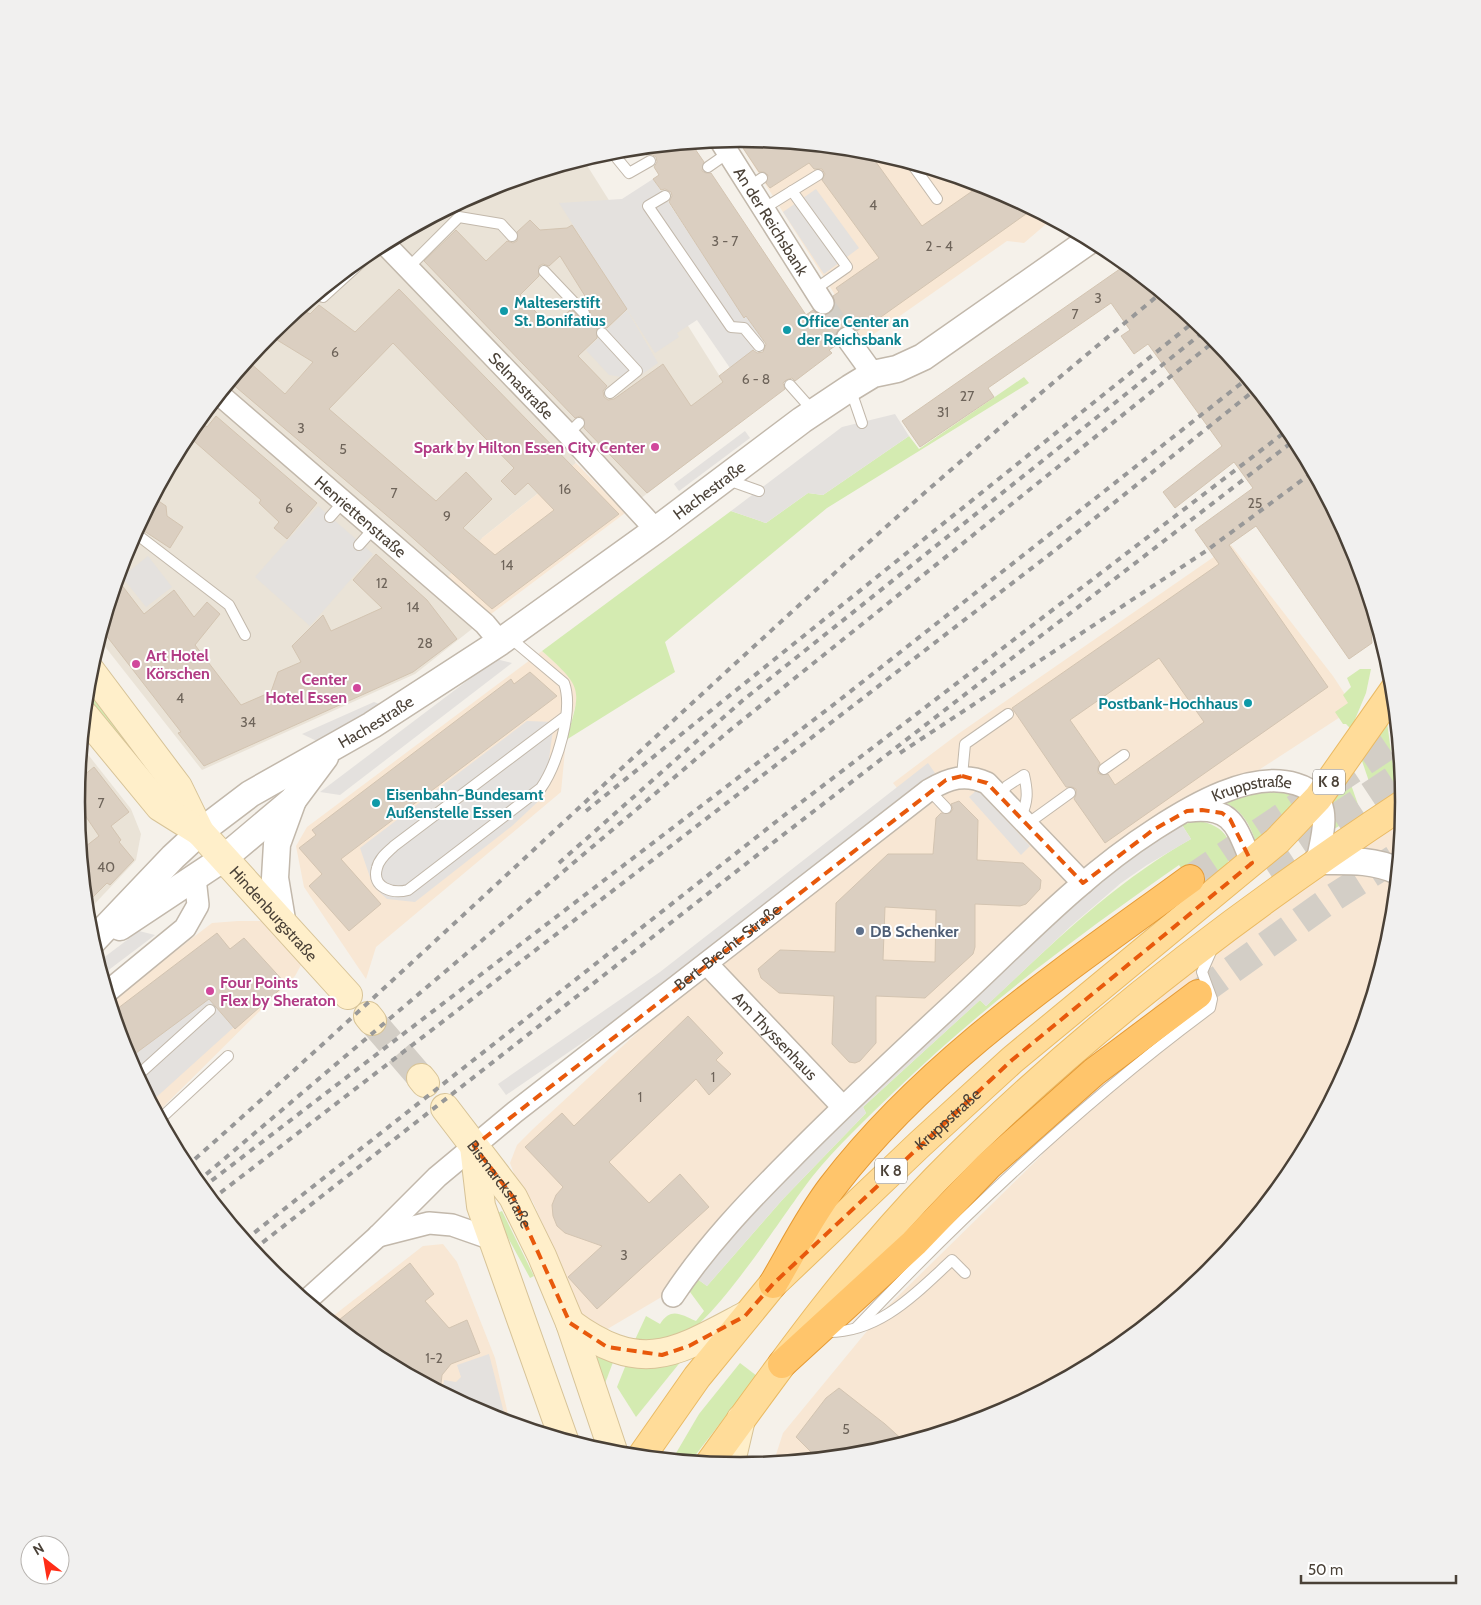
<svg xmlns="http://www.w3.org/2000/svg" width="1481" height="1605" font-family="Cabin,sans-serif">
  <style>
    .residential { fill: #eae3d7 }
    .commercial { fill: #f8e7d4 }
    .green { fill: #d4ebb1 }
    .parking { fill: #e4e1de }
    .building { fill: #dbcfc1; stroke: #d3c4b1; fill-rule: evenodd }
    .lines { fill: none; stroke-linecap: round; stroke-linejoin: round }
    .minor-tunnel { stroke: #d3cec6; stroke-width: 21; stroke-dasharray: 21 11; stroke-linecap: butt }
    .secondary-tunnel { stroke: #d3cec6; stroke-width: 28; stroke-dasharray: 28 14; stroke-linecap: butt }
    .motorway-tunnel { stroke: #d3cec6; stroke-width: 28; stroke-dasharray: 28 14; stroke-linecap: butt }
    .service-casing { stroke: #c2b8ab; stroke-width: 12 }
    .minor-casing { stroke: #c2b8ab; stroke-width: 24 }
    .tertiary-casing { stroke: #c2b8ab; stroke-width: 29 }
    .secondary-casing { stroke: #d7c397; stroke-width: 30 }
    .primary-casing { stroke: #eaba63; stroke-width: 30 }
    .motorway-casing { stroke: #e59a34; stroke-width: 30 }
    .service { stroke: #fff; stroke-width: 10 }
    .minor { stroke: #fff; stroke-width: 21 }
    .tertiary { stroke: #fff; stroke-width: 26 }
    .secondary { stroke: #ffefca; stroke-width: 28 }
    .primary { stroke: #ffdc99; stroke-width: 28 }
    .motorway { stroke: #ffc56b; stroke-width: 28 }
    .rail { stroke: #989898; stroke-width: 4; stroke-dasharray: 6 6; stroke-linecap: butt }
    .marked { fill: none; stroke: #e8590c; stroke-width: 4; stroke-dasharray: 10 6; stroke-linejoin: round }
    .culture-dot { fill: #0f9aa8; stroke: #fff; stroke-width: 2 }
    .hotel-dot { fill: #d1479c; stroke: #fff; stroke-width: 2 }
    .service-dot { fill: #5c6f8a; stroke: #fff; stroke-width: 2 }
    .labels { text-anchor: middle; stroke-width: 4; stroke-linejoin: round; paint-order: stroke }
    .number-label { font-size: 14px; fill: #6e645a }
    .shield { fill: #fff; stroke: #807a73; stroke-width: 1 }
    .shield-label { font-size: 15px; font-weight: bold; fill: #4a4137 }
    .street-label { font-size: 16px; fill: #4a4137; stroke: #fff }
    .culture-label { font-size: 16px; font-weight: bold; fill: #0d838f; stroke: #fff; text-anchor: start }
    .hotel-label { font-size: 16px; font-weight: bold; fill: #b23c85; stroke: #fff; text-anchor: end }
    .service-label { font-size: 16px; font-weight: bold; fill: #4e5e75; stroke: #fff; text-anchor: start }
    .rim { fill: none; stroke: #4a4137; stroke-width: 2.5 }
  </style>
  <rect width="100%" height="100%" fill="#f5f1ea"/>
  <g class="residential">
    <polygon points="583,159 746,418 636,502 387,242 487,189"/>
    <polygon points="382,245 554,424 576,463 482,538 487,617 415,674 202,770 99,639 127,548 188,433 271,333 372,250"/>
    <polygon points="82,747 131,809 141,834 136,860 87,912 76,803"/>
  </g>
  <g class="commercial">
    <polygon points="737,139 870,151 995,189 1052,219 1024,243 1007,241 864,341"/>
    <polygon points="576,463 625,513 487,617 445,580 482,538"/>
    <polygon points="1231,545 1333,676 1354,708 1248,777 1083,876 978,776 909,803 893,783 958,734"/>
    <polygon points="542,651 570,676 576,687 578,696 566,740 561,792 376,947 366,979 304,887 296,846 307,827"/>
    <polygon points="976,781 1077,881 843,1097 717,968 929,792"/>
    <polygon points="1403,821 1392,932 1354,1057 1293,1172 1210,1272 1109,1355 994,1416 870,1454 773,1464 783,1433 886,1308 1041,1156 1192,957 1383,823"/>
    <polygon points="238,921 279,921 305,958 295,976 157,1113 127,1056 110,1001 212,923"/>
    <polygon points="705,970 837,1107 670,1292 599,1334 583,1317 533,1202 518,1184 510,1163 517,1145 533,1129"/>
    <polygon points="443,1244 457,1262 495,1358 510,1423 486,1416 371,1355 328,1320 423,1246"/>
  </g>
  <g class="green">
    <path d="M 1024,377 L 1029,383 L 827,508 L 665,642 L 675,672 L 566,740 C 582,688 583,688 542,651 L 731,511 L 766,523 L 808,493 L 823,495 L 909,436 L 919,449 Z"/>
    <polygon points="1360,669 1371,669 1366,693 1351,729 1346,724 1343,724 1335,712 1348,703 1343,695 1351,687 1347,678"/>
    <polygon points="87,690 165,778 158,783 87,699"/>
    <polygon points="1387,722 1396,789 1376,802 1361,758"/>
    <polygon points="1348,776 1361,813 1334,829 1331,797"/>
    <path d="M 1273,791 L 1293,794 L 1298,800 L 1256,843 C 1250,824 1242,810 1224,802 L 1238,794 Z"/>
    <path d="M 1195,821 C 1221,822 1240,842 1225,868 C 1220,876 1205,884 1197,890 L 1179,865 C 1080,934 983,1006 896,1090 C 867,1118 837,1146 812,1177 C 786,1210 710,1331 675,1340 C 662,1344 646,1343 633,1344 L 646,1316 L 660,1324 C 671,1307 680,1314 696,1321 L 704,1311 L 690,1292 L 691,1283 L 696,1278 L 707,1286 L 783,1199 L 866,1113 L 863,1107 L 980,1000 L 986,1006 C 1051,945 1113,883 1191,839 L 1182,825 Z"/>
    <polygon points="502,1211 530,1268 534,1276 530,1278 495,1214"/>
    <polygon points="593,1347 615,1357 604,1386 601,1385"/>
    <polygon points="682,1360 636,1417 617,1387 627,1362"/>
    <polygon points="740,1363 757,1376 690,1462 672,1460 699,1414"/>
  </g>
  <g class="parking">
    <polygon points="653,179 744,317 746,316 764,342 730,368 697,320 677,333 679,337 655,353 559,203 622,199"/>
    <polygon points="816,189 859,248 824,274 783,212"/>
    <polygon points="627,310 658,363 635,379 609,375 586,350"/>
    <polygon points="895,414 909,436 823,495 808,493 766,523 731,511 842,427"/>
    <polygon points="745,431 750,438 679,491 674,484"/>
    <polygon points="318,506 373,554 310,626 255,577"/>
    <polygon points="148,556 172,587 146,607 122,577"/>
    <polygon points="496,659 512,663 340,795 320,792"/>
    <polygon points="374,702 390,708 319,742 302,734"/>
    <polygon points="527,721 554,722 544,796 512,826 415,902 387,899 373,886 360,848"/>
    <polygon points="928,763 935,773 668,984 506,1095 498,1084 660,972"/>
    <polygon points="978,789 1030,846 1021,855 969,797"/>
    <polygon points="1182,825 1191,839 1147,865 1121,883 1071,926 986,1006 980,1000 863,1107 866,1113 783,1199 707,1286 696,1278 759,1202 1065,911 1106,876 1155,841"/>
    <polygon points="139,931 155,935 102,975 98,962"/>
    <polygon points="211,997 215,1006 234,1027 151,1102 128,1059"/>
    <polygon points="489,1354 504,1413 494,1415 494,1419 442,1392 444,1380 456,1382 461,1377 457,1365"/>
  </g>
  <g class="building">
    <path d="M 737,139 L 868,151 L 922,226 L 981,185 L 995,189 L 1033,209 L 864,329 L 862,327 L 857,331 L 846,326 L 839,328 L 835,339 L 837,345 L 829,350 L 832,353 L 795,381 L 792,378 L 786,380 L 783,383 L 785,389 L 647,493 L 584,428 L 584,419 L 580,416 L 575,418 L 424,261 L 456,230 L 486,261 L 507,241 L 513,243 L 517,241 L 517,232 L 530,220 L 540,230 L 567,228 L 572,225 L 627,309 L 607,328 L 601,326 L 597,328 L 597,338 L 578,356 L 607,386 L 603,391 L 604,397 L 608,400 L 614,399 L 663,364 L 691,406 L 723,382 L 719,376 L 753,350 L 757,353 L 763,352 L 766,344 L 746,316 L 744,318 L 669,202 L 672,196 L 671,192 L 665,189 L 661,190 L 653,179 L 659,175 L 654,167 L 657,162 L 656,157 L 651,154 L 646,155 L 641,148 L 691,143 L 704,162 L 702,171 L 706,173 L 711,173 L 806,315 L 813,310 L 823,315 L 830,313 L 835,303 L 833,296 L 839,292 L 836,288 L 879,258 L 822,180 L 825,174 L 822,169 L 814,169 L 809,163 L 770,188 L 766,183 L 768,175 L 764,172 L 759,172 ZM 560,256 L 585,296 L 581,300 L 589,309 L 591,314 L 588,318 L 583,320 L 571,309 L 551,328 L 520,295 L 539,276 L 539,266 L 543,264 L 549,266 Z"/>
    <path d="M 1127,264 L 1203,327 L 1256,400 L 1261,395 L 1293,434 L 1354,549 L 1367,591 L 1372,643 L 1349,659 L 1256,526 L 1229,545 L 1328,687 L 1105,843 L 1074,799 L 1076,795 L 1076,789 L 1072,787 L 1066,787 L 1012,708 L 1219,564 L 1195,530 L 1253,488 L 1234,462 L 1175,508 L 1163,492 L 1222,446 L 1148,344 L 1134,354 L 1121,336 L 1130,330 L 1111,303 L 988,388 L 994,397 L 920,447 L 902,421 ZM 1159,658 L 1204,722 L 1115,785 L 1108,774 L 1102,775 L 1098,773 L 1098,767 L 1100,763 L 1070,720 Z"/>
    <path d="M 399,289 L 619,514 L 492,609 L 405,531 L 230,382 L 248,361 L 285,394 L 313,362 L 269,335 L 271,333 L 300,309 L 310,314 L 319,305 L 355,332 ZM 393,343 L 514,468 L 501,481 L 515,495 L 528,483 L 554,510 L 495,555 L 463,528 L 492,499 L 466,472 L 436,501 L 329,409 Z"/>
    <polygon points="216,416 317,503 287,539 274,528 279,522 259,503 261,500 187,435 198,421 207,427"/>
    <polygon points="154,498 166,506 167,516 183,527 170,548 138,527"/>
    <polygon points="376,554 427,600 457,639 413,672 204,766 178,733 181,732 102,630 117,579 144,614 174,590 194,617 207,602 220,614 195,645 241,705 271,692 278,672 301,662 292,646 323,615 331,631 382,608 353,580"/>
    <polygon points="530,672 557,696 341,859 381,904 349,931 309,886 322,874 299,848 316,835 312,830 511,679 514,684"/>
    <polygon points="94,767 129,812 111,826 121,840 119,842 134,860 110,885 107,883 86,904 81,850 99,836 76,802 78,780"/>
    <path d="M 959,801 L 978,820 L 977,860 L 1023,863 L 1041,880 L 1040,889 L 1026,904 L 1020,906 L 975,904 L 975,947 L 973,954 L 925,998 L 876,996 L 876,1043 L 860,1061 L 855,1063 L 849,1062 L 832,1044 L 834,996 L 779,993 L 761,978 L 758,969 L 780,950 L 835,952 L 836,903 L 888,854 L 933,854 L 936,818 L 941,813 L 950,813 L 953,809 L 951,804 ZM 885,907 L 936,910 L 935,962 L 883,960 Z"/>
    <polygon points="217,933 230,949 244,938 286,984 235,1029 209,999 128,1059 113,1012"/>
    <polygon points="688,1016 723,1053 716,1060 731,1074 709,1095 696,1079 609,1162 649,1203 680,1174 709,1207 597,1309 568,1277 602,1246 565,1233 557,1226 553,1216 552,1205 556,1195 563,1187 525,1147 562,1113 574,1126"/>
    <polygon points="410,1263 434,1294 425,1301 449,1328 467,1320 480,1353 451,1364 442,1375 440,1391 371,1355 334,1324"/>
    <polygon points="839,1388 885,1424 906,1443 870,1454 818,1459 796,1437 826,1398"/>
  </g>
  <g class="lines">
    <polyline class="minor-tunnel" points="823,303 847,338"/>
    <polyline class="secondary-tunnel" points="372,1021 421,1078"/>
    <g class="motorway-tunnel">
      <polyline points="1264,865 1402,774"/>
      <polyline points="1190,879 1398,739"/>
      <polyline points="1198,994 1328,901 1400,855"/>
    </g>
    <g class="service-casing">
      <g id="service">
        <polyline points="611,151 629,173 650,161"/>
        <polyline points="912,164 937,199"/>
        <polyline points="708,167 728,153"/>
        <polyline points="749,187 762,178"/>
        <polyline points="792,191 818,175"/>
        <polyline points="665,196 648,206 731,327 744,328 759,346"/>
        <polyline points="763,209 792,191 847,267 814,290"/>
        <polyline points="408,268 459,217 501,224 512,236"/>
        <polyline points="544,271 584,313"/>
        <polyline points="323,297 379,246"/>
        <polyline points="602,333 637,371 610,393"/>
        <polyline points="790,385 814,412"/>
        <polyline points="850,388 862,423"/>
        <polyline points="568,434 579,423"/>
        <polyline points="728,480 759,491"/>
        <polyline points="330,517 344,501"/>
        <polyline points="135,533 229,605 245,635"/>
        <polyline points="359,545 375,527"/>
        <path d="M 508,636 L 564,683 C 574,710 557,765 541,788 L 408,890 C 393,894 371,888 377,868 C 379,858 388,852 394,846 L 566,716"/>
        <polyline points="1104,769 1124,755"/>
        <polyline points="962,776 965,744 1008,714"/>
        <polyline points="929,790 946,808"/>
        <path d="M 1000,795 L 1007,786 L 1024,775 C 1028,792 1028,801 1021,817"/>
        <polyline points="1027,824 1070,793"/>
        <polyline points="137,1076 210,1010"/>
        <polyline points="160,1119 228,1056"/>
        <path d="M 857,1327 C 966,1212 1083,1102 1210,1008 L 1212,999 L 1202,972 L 1213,947"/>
        <path d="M 825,1332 C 879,1334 916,1293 952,1260 L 965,1273"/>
      </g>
    </g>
    <g class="minor-casing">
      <g id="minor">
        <path id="s1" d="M 720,140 L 823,303"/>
        <path id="s2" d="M 384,243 L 568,434 L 656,530"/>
        <polyline points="847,338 873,374"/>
        <path id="s3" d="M 220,395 L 485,624 L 500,642"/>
        <path d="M 1189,811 C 1234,806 1236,827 1252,863"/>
        <path id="s4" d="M 707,964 L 843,1107"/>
        <polyline points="107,992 185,928 198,905 195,878"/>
        <polyline points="378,1236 429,1223 452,1225 492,1239"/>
        <path id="s5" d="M 673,1296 C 706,1246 748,1202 790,1160 C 843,1106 898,1055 953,1004 C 1018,944 1080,877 1155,829 C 1192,805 1251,770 1296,784 C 1336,796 1323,831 1317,861"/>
        <path id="s6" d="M 306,1301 L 377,1237 L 437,1177 L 515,1112 L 929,790 C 949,778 965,773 987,783 L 1083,883"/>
      </g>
    </g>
    <g class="tertiary-casing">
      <g id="tertiary">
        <path d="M 1317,861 C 1346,861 1372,859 1398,871"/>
        <polyline points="282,920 275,878 277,844 293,800"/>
        <polyline points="120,927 224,858 293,800 325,757"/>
        <path id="s7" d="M 92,942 L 173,857 L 200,832 L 250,794 L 372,725 L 500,642 L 656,530 L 802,420 L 850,388 L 873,374 L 897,369 L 923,357 L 1090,240"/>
      </g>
    </g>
    <g class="secondary-casing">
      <g id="secondary">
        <polyline points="90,670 178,787 200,832"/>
        <path id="s8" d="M 85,716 L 160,807 L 200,832 L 348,995"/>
        <polyline points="368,1016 372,1021"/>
        <polyline points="421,1078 425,1083"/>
        <path id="s9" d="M 445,1108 L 513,1197 L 542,1256 L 570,1323 L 614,1454"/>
        <polyline points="474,1146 481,1206 564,1440"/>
        <path d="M 570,1323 C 642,1376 675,1353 745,1316"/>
        <polyline points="730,1466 741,1419"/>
      </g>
    </g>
    <g class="primary-casing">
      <g id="primary">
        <path id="s10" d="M 641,1457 L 697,1377 L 773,1284 L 920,1144 L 1012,1060 L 1277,841 L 1318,798 L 1394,690"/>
        <path d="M 709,1464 C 780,1366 851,1266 936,1179 C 1076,1036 1238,913 1405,803"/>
      </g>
    </g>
    <g class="motorway-casing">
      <g id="motorway">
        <path d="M 773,1284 C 792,1252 809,1217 832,1187 C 928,1062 1064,971 1190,879"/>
        <polyline points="782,1364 914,1243 988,1166 1094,1072 1198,994"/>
      </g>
    </g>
    <use href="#service" class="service"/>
    <use href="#minor" class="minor"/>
    <use href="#tertiary" class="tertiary"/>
    <use href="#secondary" class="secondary"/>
    <use href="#primary" class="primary"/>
    <use href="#motorway" class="motorway"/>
    <g class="rail">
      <polyline points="900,753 1206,551 1313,472"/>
      <polyline points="586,811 1195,321"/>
      <polyline points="559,863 742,701 1206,330"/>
      <path d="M 186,1167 C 429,952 662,726 905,510 C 989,436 1075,364 1161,293"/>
      <polyline points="197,1182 729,731 1216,340"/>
      <polyline points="202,1188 837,702 1248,378"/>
      <polyline points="211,1200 1054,551 1256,389"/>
      <polyline points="245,1240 782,817 1289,429"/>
      <polyline points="253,1250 779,838 1296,439"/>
    </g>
  </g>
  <path class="marked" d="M 962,776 L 987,783 L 1083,883 L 1153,830 L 1187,811 L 1202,810 L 1222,813 L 1230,819 L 1252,863 L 1012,1060 L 773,1284 L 745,1316 L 689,1346 L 662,1355 L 607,1347 L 570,1323 L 513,1197 L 474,1146 L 946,780 Z"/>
  <g class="culture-dot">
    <circle cx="504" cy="311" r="5"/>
    <circle cx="787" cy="330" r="5"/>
    <circle cx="1248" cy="703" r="5"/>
    <circle cx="376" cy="803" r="5"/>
  </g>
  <g class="hotel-dot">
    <circle cx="655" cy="447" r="5"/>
    <circle cx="136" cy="664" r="5"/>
    <circle cx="357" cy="688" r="5"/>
    <circle cx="210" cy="991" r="5"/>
  </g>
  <circle class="service-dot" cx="860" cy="931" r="5"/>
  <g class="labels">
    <g class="number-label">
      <text x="873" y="210">4</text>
      <text x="725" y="246">3 - 7</text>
      <text x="939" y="251">2 - 4</text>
      <text x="1098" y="303">3</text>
      <text x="1075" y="319">7</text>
      <text x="335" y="357">6</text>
      <text x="756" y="384">6 - 8</text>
      <text x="967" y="401">27</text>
      <text x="943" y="417">31</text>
      <text x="301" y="433">3</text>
      <text x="343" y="454">5</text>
      <text x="565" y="494">16</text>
      <text x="394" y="498">7</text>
      <text x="1255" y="508">25</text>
      <text x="289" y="513">6</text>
      <text x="447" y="521">9</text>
      <text x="507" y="570">14</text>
      <text x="382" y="588">12</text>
      <text x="413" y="612">14</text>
      <text x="425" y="648">28</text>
      <text x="180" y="703">4</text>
      <text x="248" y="727">34</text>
      <text x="101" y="808">7</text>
      <text x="106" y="872">40</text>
      <text x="713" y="1082">1</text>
      <text x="640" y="1102">1</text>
      <text x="624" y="1260">3</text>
      <text x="434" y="1363">1-2</text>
      <text x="846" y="1434">5</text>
    </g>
    <g class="shield">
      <rect x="1313" y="769.5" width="32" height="25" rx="4"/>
      <rect x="875" y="1158.5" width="32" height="25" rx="4"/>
    </g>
    <g class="shield-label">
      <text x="1329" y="787">K 8</text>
      <text x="891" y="1176">K 8</text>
    </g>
    <g class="street-label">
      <text dy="6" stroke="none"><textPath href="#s1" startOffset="96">An der Reichsbank</textPath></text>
      <text dy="6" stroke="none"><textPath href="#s2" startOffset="198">Selmastraße</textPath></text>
      <text dy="6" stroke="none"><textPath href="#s7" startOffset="768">Hachestraße</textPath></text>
      <text dy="6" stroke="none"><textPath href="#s3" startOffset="186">Henriettenstraße</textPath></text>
      <text dy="6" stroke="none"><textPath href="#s7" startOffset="362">Hachestraße</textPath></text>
      <text dy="6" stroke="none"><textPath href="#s5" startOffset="780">Kruppstraße</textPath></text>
      <text dy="6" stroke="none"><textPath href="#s8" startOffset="275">Hindenburgstraße</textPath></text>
      <text dy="6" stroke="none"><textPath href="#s6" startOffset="551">Bert-Brecht-Straße</textPath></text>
      <text dy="6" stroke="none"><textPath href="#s4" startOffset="99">Am Thyssenhaus</textPath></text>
      <text dy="6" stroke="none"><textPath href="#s10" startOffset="458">Kruppstraße</textPath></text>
      <text dy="6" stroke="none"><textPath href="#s9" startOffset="94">Bismarckstraße</textPath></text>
    </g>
    <g class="culture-label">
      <text x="514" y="308">Malteserstift<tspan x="514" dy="18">St. Bonifatius</tspan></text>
      <text x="797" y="327">Office Center an<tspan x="797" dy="18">der Reichsbank</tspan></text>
      <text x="1238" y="709" text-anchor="end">Postbank-Hochhaus</text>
      <text x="386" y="800">Eisenbahn-Bundesamt<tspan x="386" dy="18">Außenstelle Essen</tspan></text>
    </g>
    <g class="hotel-label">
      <text x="645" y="453">Spark by Hilton Essen City Center</text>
      <text x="146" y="661" text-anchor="start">Art Hotel<tspan x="146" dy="18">Körschen</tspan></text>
      <text x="347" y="685">Center<tspan x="347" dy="18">Hotel Essen</tspan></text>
      <text x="220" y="988" text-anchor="start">Four Points<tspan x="220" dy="18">Flex by Sheraton</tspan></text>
    </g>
    <g class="service-label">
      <text x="870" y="937">DB Schenker</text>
    </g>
  </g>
  <path d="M0 0H1481V1605H0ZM85 802a655 655 0 1 1 1310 0a655 655 0 1 1-1310 0Z" fill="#f1f0ef" fill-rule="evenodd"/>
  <path class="rim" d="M85 802a655 655 0 1 1 1310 0a655 655 0 1 1-1310 0Z"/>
  <g transform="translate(45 1560) rotate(329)"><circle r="24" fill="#ffffff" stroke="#b7b3af"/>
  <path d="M0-4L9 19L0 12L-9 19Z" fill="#ff2d17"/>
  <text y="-8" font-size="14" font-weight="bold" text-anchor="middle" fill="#4a4137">N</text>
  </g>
  <path d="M1301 1575v8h155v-8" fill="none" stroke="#4a4137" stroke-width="2.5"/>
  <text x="1308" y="1575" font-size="15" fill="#4a4137" stroke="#ffffff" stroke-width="4" paint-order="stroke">50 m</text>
</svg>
